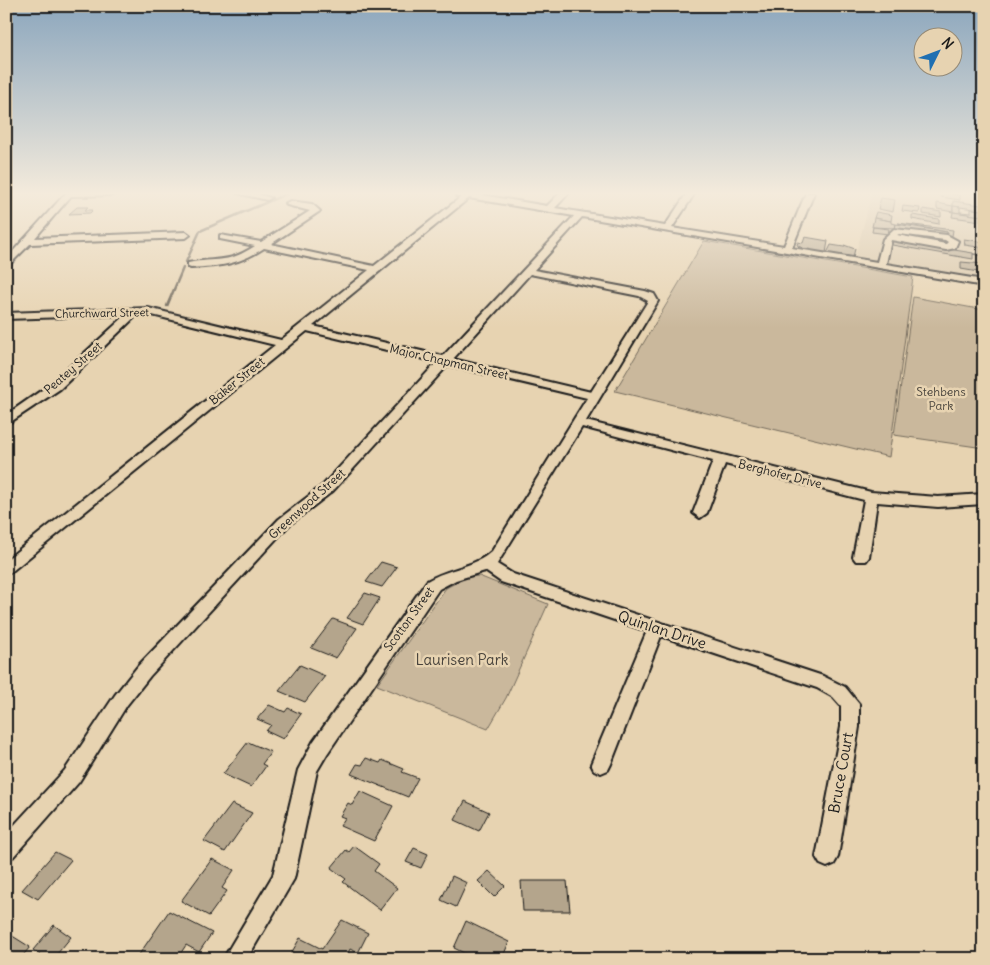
<svg xmlns="http://www.w3.org/2000/svg" width="990" height="965" font-family="Delius,sans-serif">
  <style>
    .built { fill: #d8c5a6 }
    .green { fill: #cab89c; stroke: #736a5c }
    .lines { fill: none; stroke-linecap: round; stroke-linejoin: round }
    .stream { stroke: #6b6356; stroke-width: 2.5 }
    .building { fill: #b4a58c; stroke: #1c1c1c }
    .minor-casing { stroke: #1c1c1c; stroke-width: 4 }
    .minor { fill: #e7d3b1; fill-rule: evenodd }
    .labels { text-anchor: middle; stroke-width: 5; stroke-linejoin: round; paint-order: stroke }
    .far-street-label { font-size: 11px; fill: #1c1c1c; stroke: #e7d3b1 }
    .street-label { font-size: 12px; fill: #1c1c1c; stroke: #e7d3b1 }
    .park-label { font-size: 12px; fill: #48433c; stroke: #e7d3b1 }
    .near-street-label { font-size: 15px; fill: #1c1c1c; stroke: #e7d3b1 }
    .near-park-label { font-size: 15px; fill: #48433c; stroke: #e7d3b1 }
  </style>
  <rect width="100%" height="100%" fill="#e7d3b1"/>
  <filter id="ink" filterUnits="userSpaceOnUse"><feTurbulence type="fractalNoise" baseFrequency=".02" numOctaves="2"/><feDisplacementMap in="SourceGraphic" scale="10" xChannelSelector="R" yChannelSelector="G"/><feConvolveMatrix kernelMatrix="1 2 1 2 8 2 1 2 1" color-interpolation-filters="sRGB"/></filter>
  <g filter="url(#ink)">
    <polygon class="built" points="872,193 984,193 984,278 855,257"/>
    <g class="green">
      <polygon points="704,241 913,277 889,457 615,391"/>
      <polygon points="913,297 984,310 984,448 894,435"/>
      <polygon points="479,576 548,604 506,698 488,729 377,685 446,588 467,577"/>
    </g>
    <g class="lines">
      <g class="stream">
        <polyline points="186,262 200,231 288,193"/>
        <polyline points="167,306 183,268"/>
      </g>
    </g>
    <g class="building">
      <polygon points="942,193 960,195 960,200 941,197"/>
      <polygon points="881,198 895,200 893,212 878,209"/>
      <polygon points="953,201 981,205 981,210 953,206"/>
      <polygon points="937,203 953,206 953,212 937,209"/>
      <polygon points="903,206 920,208 919,213 902,211"/>
      <polygon points="953,206 960,207 960,212 971,213 971,209 980,210 980,216 953,212"/>
      <polygon points="77,207 88,207 85,210 93,210 90,213 69,214"/>
      <polygon points="923,209 941,212 941,217 923,214"/>
      <polygon points="876,212 892,215 891,221 874,218"/>
      <polygon points="953,212 981,216 981,221 952,217"/>
      <polygon points="912,215 939,219 939,224 912,219"/>
      <polygon points="874,218 891,221 891,223 896,224 895,228 872,227"/>
      <polygon points="898,223 953,230 952,236 947,236 947,232"/>
      <polygon points="896,224 947,232 947,237 895,229"/>
      <polygon points="873,227 889,229 888,234 872,232"/>
      <polygon points="805,237 828,241 826,253 804,249 797,245 798,242 803,243"/>
      <polygon points="964,239 984,242 984,248 965,245"/>
      <polygon points="893,240 973,253 973,259 892,245"/>
      <polygon points="831,245 844,247 844,245 855,249 853,257 827,253"/>
      <polygon points="980,247 984,248 984,264 981,263 981,256 973,254 980,254"/>
      <polygon points="961,262 984,264 984,273 961,269"/>
      <polygon points="381,562 397,567 382,587 366,582"/>
      <polygon points="365,593 380,598 363,624 347,618"/>
      <polygon points="333,619 357,628 336,658 311,648"/>
      <polygon points="300,665 325,676 305,702 279,691"/>
      <polygon points="269,705 285,712 288,708 301,714 283,739 266,731 271,725 257,719"/>
      <polygon points="248,742 271,752 262,764 266,766 251,787 223,774"/>
      <polygon points="366,758 380,763 382,760 404,769 402,772 418,778 408,797 351,774 357,764 362,765"/>
      <polygon points="360,791 393,806 374,841 340,826 345,818 340,816 348,803 352,805"/>
      <polygon points="465,801 489,812 479,831 455,820"/>
      <polygon points="232,804 252,813 225,852 204,841"/>
      <polygon points="354,846 379,864 374,871 397,888 380,910 343,882 346,879 331,868 346,850 349,852"/>
      <polygon points="414,848 428,854 421,868 406,862"/>
      <polygon points="55,852 71,860 38,899 22,890"/>
      <polygon points="212,859 234,870 222,888 227,891 209,916 181,901"/>
      <polygon points="489,871 505,886 494,897 478,881"/>
      <polygon points="452,876 467,883 456,907 441,900"/>
      <polygon points="521,881 567,881 570,911 523,911"/>
      <polygon points="169,911 212,933 199,952 186,945 177,959 136,959"/>
      <polygon points="342,920 368,933 358,953 350,949 345,959 289,957 300,938 322,949"/>
      <polygon points="466,921 509,942 502,959 476,959 454,948"/>
      <polygon points="54,925 71,937 53,959 46,959 33,950"/>
      <polygon points="6,932 30,947 20,959 6,959"/>
    </g>
    <g class="lines">
      <g class="minor-casing">
        <g id="minor">
          <polygon points="66,193 116,193 112,195 71,196 35,238 186,232 190,235 186,238 30,244 6,268 6,259"/>
          <polygon points="237,193 254,193 271,198 267,200"/>
          <path d="M 456,193 L 470,193 L 547,206 L 560,193 L 569,193 L 555,208 L 665,226 L 687,193 L 695,193 L 672,228 L 784,246 L 806,193 L 814,193 L 792,248 L 877,262 L 883,239 L 894,229 L 947,235 L 958,241 L 955,248 L 946,250 L 891,240 L 886,264 L 984,280 L 984,286 L 582,217 L 534,270 L 645,291 L 654,294 L 658,301 L 586,421 L 871,492 L 938,497 L 984,494 L 984,504 L 938,507 L 877,502 L 869,557 L 866,561 L 856,561 L 853,557 L 864,500 L 725,464 L 707,513 L 700,518 L 693,513 L 713,461 L 582,427 L 497,564 L 513,574 L 823,676 L 845,687 L 859,704 L 859,727 L 838,857 L 834,864 L 827,867 L 820,864 L 816,857 L 841,727 L 841,706 L 833,697 L 817,688 L 661,636 L 611,764 L 608,770 L 601,773 L 594,770 L 591,764 L 647,631 L 501,582 L 485,571 L 456,580 L 439,589 L 327,754 L 317,771 L 294,879 L 247,959 L 223,959 L 273,875 L 298,770 L 313,742 L 427,581 C 448,568 474,568 492,551 L 587,398 L 448,365 L 333,491 L 289,525 L 150,676 L 127,705 L 79,782 L 13,857 L 6,860 L 6,834 L 65,770 L 115,695 L 138,666 L 279,519 L 323,485 L 437,362 L 307,331 L 11,572 L 6,573 L 6,560 L 275,345 L 148,314 L 138,314 L 60,389 L 6,425 L 6,415 L 52,383 L 126,315 L 6,319 L 6,313 L 148,308 L 281,340 L 369,270 L 264,248 C 238,265 221,266 191,268 L 188,267 L 188,263 C 217,257 226,265 255,246 L 220,239 L 220,235 L 261,242 L 310,211 L 287,205 L 286,203 L 290,201 L 312,204 L 320,211 L 271,244 L 374,266 L 461,197 L 456,196 ZM 469,198 L 574,216 L 443,356 L 313,326 ZM 899,234 L 945,240 L 948,242 L 946,244 L 897,235 ZM 530,274 L 639,296 L 648,301 L 591,392 L 453,359 Z"/>
        </g>
      </g>
      <use href="#minor" class="minor"/>
    </g>
  </g>
  <linearGradient id="sky" x2="0" y2="1"><stop stop-color="#8ba6bd"/><stop offset="0.59" stop-color="#f4ebdc"/><stop offset="1" stop-color="#f4ebdc" stop-opacity="0"/></linearGradient>
  <rect width="990" height="328" fill="url(#sky)"/>
  <g class="labels">
    <g class="far-street-label">
      <text transform="translate(102 313) rotate(-1)" y="4">Churchward Street</text>
    </g>
    <g class="street-label">
      <text transform="translate(449 362) rotate(13)" y="4">Major Chapman Street</text>
      <text transform="translate(73 368) rotate(-41)" y="4">Peatey Street</text>
      <text transform="translate(237 381) rotate(-39)" y="4">Baker Street</text>
      <text transform="translate(780 474) rotate(14)" y="4">Berghofer Drive</text>
      <text transform="translate(307 504) rotate(-42)" y="4">Greenwood Street</text>
      <text transform="translate(409 619) rotate(-54)" y="4">Scotton Street</text>
    </g>
    <g class="park-label">
      <text x="941" y="396">Stehbens<tspan x="941" dy="14">Park</tspan></text>
    </g>
    <g class="near-street-label">
      <text transform="translate(662 630) rotate(18)" y="5">Quinlan Drive</text>
      <text transform="translate(841 773) rotate(-80)" y="5">Bruce Court</text>
    </g>
    <g class="near-park-label">
      <text x="462" y="665">Laurisen Park</text>
    </g>
  </g>
  <rect width="990" height="965" fill="none" stroke="#e7d3b1" stroke-width="25"/>
  <rect x="12" y="12" width="965" height="940" fill="none" stroke="#1c1c1c" stroke-width="2" filter="url(#ink)"/>
  <g transform="translate(938 52) rotate(48)"><circle r="24" fill="#e7d3b1" stroke="#968a75"/>
  <path d="M0-4L9 19L0 12L-9 19Z" fill="#1f6fb2"/>
  <text y="-8" font-size="14" font-weight="bold" text-anchor="middle" fill="#1c1c1c">N</text>
  </g>
</svg>
